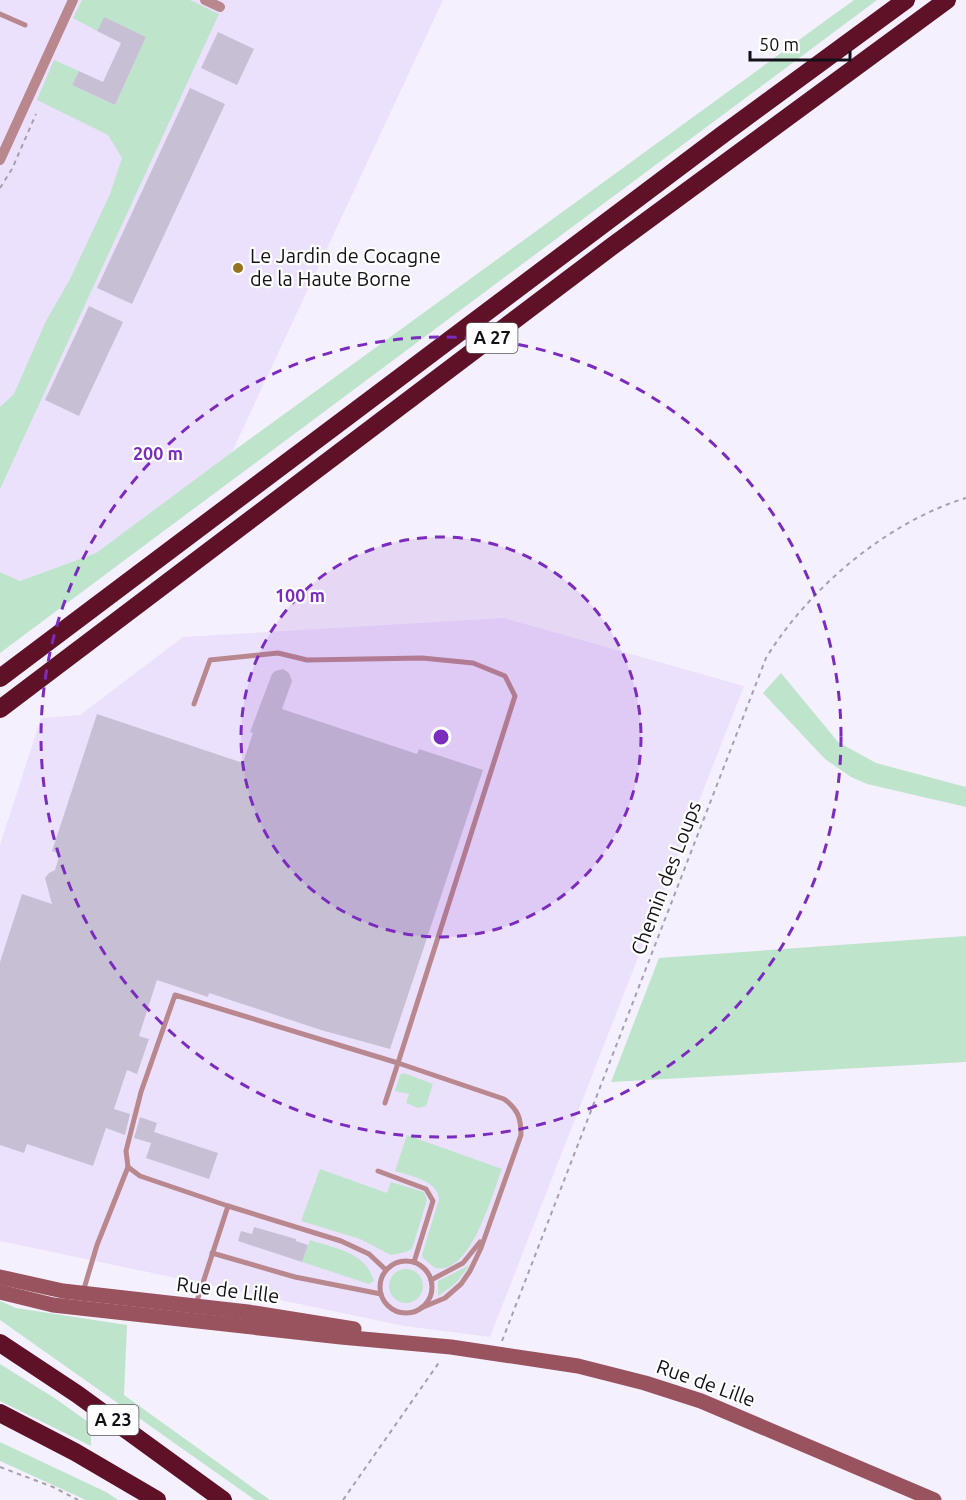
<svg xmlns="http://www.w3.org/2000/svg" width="966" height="1500" font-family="Ubuntu,sans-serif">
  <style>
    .built { fill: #ece1fd }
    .green { fill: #bfe4cc }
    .building { fill: #c7c0d4 }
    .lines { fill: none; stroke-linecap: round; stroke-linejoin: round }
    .path { stroke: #a5a0ab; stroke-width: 2; stroke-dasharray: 4.5 4.5; stroke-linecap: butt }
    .lane { stroke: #b9878e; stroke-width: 5 }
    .street { stroke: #b9878e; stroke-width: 10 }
    .secondary { stroke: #99535f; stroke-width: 15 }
    .highway { stroke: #5f1127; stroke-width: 18 }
    .ring { fill: none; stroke: #7b2cbf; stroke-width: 3; stroke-dasharray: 10 8 }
    .poi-dot { fill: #97721d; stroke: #fff; stroke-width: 2 }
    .labels { text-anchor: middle; stroke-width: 4.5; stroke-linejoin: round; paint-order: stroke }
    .shield { fill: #fff; stroke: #5a585d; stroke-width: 1.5 }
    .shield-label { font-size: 18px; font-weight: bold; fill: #131017 }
    .poi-label { font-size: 20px; fill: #131017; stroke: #fff; text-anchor: start }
    .street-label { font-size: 20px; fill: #131017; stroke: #fff }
    .centre { fill: #7b2cbf; stroke: #fff; stroke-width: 3 }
    .ring-label { font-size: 18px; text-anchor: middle; font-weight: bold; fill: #7b2cbf; stroke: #fff; stroke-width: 4.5; stroke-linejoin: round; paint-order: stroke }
  </style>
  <rect width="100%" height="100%" fill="#f5f0fd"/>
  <g class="built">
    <polygon points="0,0 443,0 232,452 96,553 20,581 0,572"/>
    <polygon points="504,618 744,686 490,1337 404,1326 0,1241 0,845 41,718 80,715 183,637"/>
  </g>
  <g class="green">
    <polygon points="82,0 190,0 219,14 0,489 0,407 14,394 46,321 70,279 110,194 122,158 108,135 37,100 54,60 79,71 72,85 115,105 146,37 104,18 97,31 73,18"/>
    <polygon points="854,0 877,0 0,653 0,572 20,581 96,553 232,452"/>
    <polygon points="781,673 838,742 876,763 966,787 966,807 867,784 851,777 825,759 763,693"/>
    <polygon points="966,936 966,1062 611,1082 659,958"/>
    <polygon points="404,1073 433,1084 426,1106 418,1108 406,1103 409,1094 395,1091 400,1075"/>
    <path d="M 407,1135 L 502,1169 C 492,1194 471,1276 435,1268 L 423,1258 L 422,1255 L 439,1199 C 437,1180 410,1176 395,1171 Z"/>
    <polygon points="320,1169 387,1193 391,1182 424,1192 427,1200 412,1249 406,1252 391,1255 360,1239 301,1221"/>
    <path d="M 310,1240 C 336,1249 365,1251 374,1281 L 369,1284 L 302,1262 Z"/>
    <polygon points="470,1265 455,1284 438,1296 438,1281"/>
    <circle cx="406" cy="1286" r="17"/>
    <polygon points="0,1301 16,1308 127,1325 124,1395 270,1500 255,1500 0,1320"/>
    <polygon points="0,1364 56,1399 91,1424 91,1446 0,1401"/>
    <polygon points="0,1442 106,1492 118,1500 86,1500 0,1461"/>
  </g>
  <g class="building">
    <polygon points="104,17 146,37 115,105 72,85 79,71 103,82 121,43 97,31"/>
    <polygon points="218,32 254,49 237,85 201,68"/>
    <polygon points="190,88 225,104 132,304 97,288"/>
    <polygon points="89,306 123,322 79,416 45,400"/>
    <polygon points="283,669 289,673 292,681 282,709 417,754 419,749 483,770 390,1049 321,1030 209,993 208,997 157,980 139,1036 149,1039 137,1074 127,1070 114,1109 130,1114 125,1135 106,1128 93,1166 27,1144 24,1153 0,1145 0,962 22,894 52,904 45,878 49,873 55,870 60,854 52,851 97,714 243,763 253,733 250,732 272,674 275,671"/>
    <polygon points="140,1117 157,1123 154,1132 218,1153 209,1179 146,1158 151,1143 134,1138"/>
    <polygon points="254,1227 296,1239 296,1241 308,1245 302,1262 238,1241 241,1231 252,1234"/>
  </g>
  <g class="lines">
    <g class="path">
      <polyline points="0,188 12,169 36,114"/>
      <path d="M 502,1341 L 766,658 C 809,588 887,522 966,498"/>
      <polyline points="0,1467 53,1487 78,1500"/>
      <polyline points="343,1500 440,1361"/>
    </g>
    <g class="lane">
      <polyline points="0,14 25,25"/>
      <path d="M 194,704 L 210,660 L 278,653 L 307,660 L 422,658 L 473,663 L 505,676 L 515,696 L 398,1063 L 504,1099 C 518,1109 521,1118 521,1135 L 481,1248 L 470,1271 L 461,1284 L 445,1298 L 421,1308"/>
      <polyline points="385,1103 398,1063 175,995 141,1092 126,1151 128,1167 140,1176 228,1206 341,1241 369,1254 386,1270"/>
      <polyline points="378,1171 426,1189 433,1201 414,1262"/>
      <polyline points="212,1253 295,1277 381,1294"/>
      <circle cx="406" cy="1287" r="26"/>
      <polyline points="431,1280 463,1263 480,1242"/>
      <polyline points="83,1292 97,1245 128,1167"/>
      <polyline points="196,1304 228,1206"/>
    </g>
    <g class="street">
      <polyline points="205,0 220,7"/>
      <polyline points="0,160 73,0"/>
    </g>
    <g class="secondary">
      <polyline points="0,1277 63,1291 248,1312 354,1329"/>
      <polyline points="0,1292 53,1305 341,1337 451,1347 578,1366 645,1383 701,1401 934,1500"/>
    </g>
    <g class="highway">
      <polyline points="0,678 722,135 906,0"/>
      <polyline points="0,709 611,247 947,0"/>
      <polyline points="0,1343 77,1394 223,1500"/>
      <polyline points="0,1413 75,1452 157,1500"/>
    </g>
  </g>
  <circle cx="441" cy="737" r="200" fill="#7b2cbf" fill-opacity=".12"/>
  <g class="ring">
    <circle cx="441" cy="737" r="200"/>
    <circle cx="441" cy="737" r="400"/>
  </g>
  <circle class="poi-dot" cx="238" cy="268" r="6"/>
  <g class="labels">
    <g class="shield">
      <rect x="466.5" y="323" width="51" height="30" rx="4.5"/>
      <rect x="87.5" y="1405" width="51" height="30" rx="4.5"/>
    </g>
    <g class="shield-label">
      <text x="492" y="344">A 27</text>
      <text x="113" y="1426">A 23</text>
    </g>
    <g class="poi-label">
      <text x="250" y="263">Le Jardin de Cocagne<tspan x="250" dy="23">de la Haute Borne</tspan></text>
    </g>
    <g class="street-label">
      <text transform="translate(666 878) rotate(-69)" y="7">Chemin des Loups</text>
      <text transform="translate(228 1290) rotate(7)" y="7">Rue de Lille</text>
      <text transform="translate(706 1383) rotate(20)" y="7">Rue de Lille</text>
    </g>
  </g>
  <circle cx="441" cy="737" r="9" class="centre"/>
  <g class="ring-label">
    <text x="158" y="460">200 m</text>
    <text x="300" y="602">100 m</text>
  </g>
  <path d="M750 51v9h100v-9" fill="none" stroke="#131017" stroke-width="3"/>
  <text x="759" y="51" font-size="18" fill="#131017" stroke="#ffffff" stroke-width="4.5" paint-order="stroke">50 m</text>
</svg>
